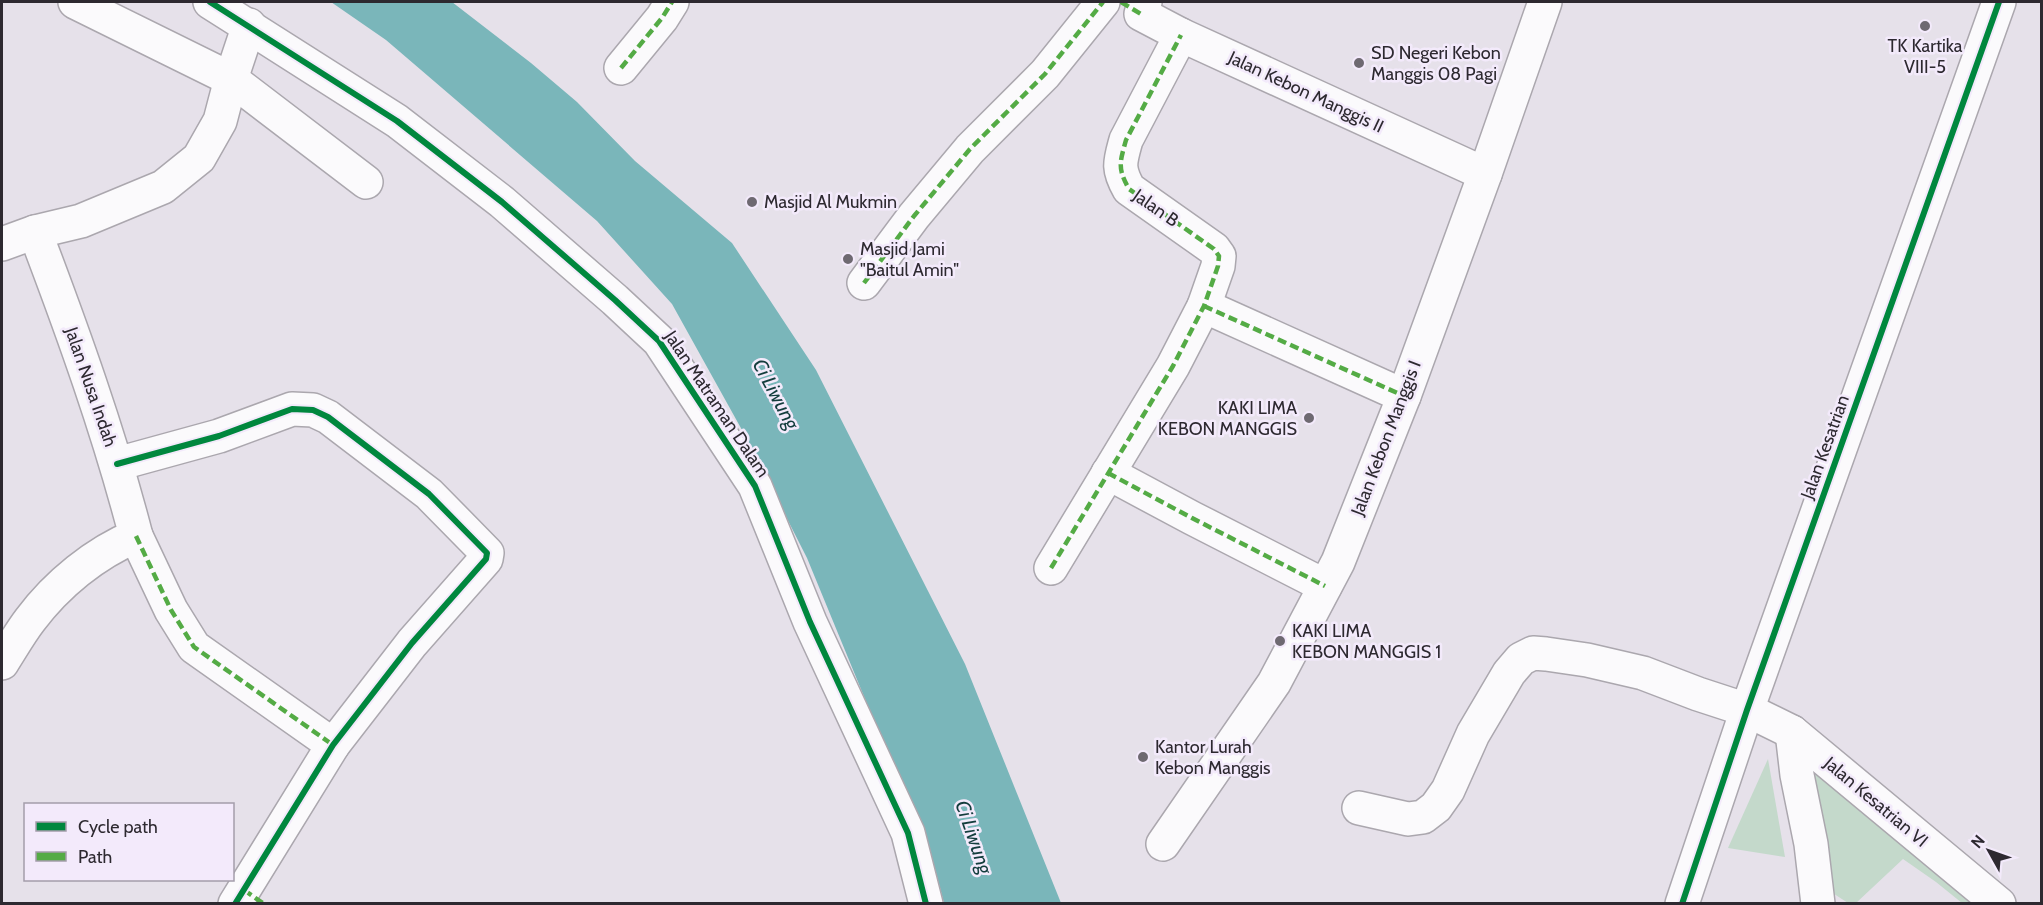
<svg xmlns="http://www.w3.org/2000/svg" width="2043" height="905" font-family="Cabin,sans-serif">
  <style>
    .green { fill: #c4d9cb }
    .water { fill: #7ab6ba }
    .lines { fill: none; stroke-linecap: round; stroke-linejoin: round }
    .minor-casing { stroke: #aba7ae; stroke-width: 36 }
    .minor { stroke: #fbfafc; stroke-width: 33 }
    .quiet { stroke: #54ab45; stroke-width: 4.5; stroke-dasharray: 9 4.5; stroke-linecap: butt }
    .cycleway-casing { stroke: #f3eafb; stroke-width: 10 }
    .cycleway { stroke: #00873e; stroke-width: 6 }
    .poi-dot { fill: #6e6971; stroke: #f3eafb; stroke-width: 2 }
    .labels { text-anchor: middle; stroke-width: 5; stroke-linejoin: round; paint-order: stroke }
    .poi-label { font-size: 18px; fill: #2d2930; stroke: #f3eafb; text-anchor: start }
    .street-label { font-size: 18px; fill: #2d2930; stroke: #f3eafb }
    .water-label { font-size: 20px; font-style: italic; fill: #133d3d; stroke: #f3eafb }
  </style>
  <rect width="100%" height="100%" fill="#e6e1ea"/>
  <g class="green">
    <polygon points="1802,752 1990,903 1962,903 1936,882 1903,859 1856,903 1848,903 1825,888"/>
    <polygon points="1768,759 1785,857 1728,848"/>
  </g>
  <polygon class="water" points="331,2 452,2 531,63 577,102 635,161 732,243 816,370 965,664 1061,903 944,903 935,869 807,558 742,430 672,304 597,221 386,40"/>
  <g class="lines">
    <g class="minor-casing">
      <g id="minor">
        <polyline points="75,2 231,79 366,182"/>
        <polyline points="210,2 397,121 502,202 615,300 659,341 755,486 810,622 908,833 926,904"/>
        <polyline points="1145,2 1141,14 1181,35 1485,174"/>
        <polyline points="621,68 662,18 672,2"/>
        <polyline points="2,244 35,232 81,221 163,187 199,158 220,121 231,79 249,25"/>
        <polyline points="864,283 914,216 970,149 1045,74 1103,2"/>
        <polyline points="1204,306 1404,396"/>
        <polyline points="117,464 219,436 292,409 313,410 328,417 429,494 487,553 486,559 412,643 333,745 235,904"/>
        <polyline points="1108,473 1192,518 1325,586"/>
        <polyline points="136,536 171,610 194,647 333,745"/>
        <path d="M 1051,568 L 1173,366 L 1204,306 L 1218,266 L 1219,256 L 1214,249 L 1129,189 C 1117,168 1120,162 1126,140 L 1181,35"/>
        <path d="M 2,663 C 11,649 20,633 30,620 C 57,584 95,553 136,536 C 109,432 73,332 35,232"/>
        <polyline points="1792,732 1797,775 1811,844 1818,904"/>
        <polyline points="1359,808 1408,819 1423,817 1436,807 1448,790 1473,734 1509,673 1521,659 1533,653 1546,654 1587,660 1643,673 1698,694 1747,710 1792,732 1999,904"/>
        <polyline points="1163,844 1274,683 1338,562 1404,396 1485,174 1545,2"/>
        <polyline points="1682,904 1747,710 1999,2"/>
      </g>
    </g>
    <use href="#minor" class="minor"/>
    <g class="quiet">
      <polyline points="1121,2 1141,14"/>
      <polyline points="621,68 662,18 672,2"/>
      <polyline points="864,283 914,216 970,149 1045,74 1103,2"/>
      <polyline points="1204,306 1404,396"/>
      <polyline points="1108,473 1192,518 1325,586"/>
      <polyline points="136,536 171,610 194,647 333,745"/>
      <path d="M 1051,568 L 1173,366 L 1204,306 L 1218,266 L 1219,256 L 1214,249 L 1129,189 C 1117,168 1120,162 1126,140 L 1181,35"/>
      <polyline points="244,890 264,904"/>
    </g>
    <g class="cycleway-casing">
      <g id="cycleway">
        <polyline points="210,2 397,121 502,202 615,300 659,341 755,486 810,622 908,833 926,904"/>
        <polyline points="117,464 219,436 292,409 313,410 328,417 429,494 487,553 486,559 412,643 333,745 235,904"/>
        <polyline points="1682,904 1747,710 1999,2"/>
      </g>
    </g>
    <use href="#cycleway" class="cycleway"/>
  </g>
  <g class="poi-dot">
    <circle cx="1925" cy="26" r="6"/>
    <circle cx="1359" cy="63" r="6"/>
    <circle cx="752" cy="202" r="6"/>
    <circle cx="848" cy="259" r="6"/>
    <circle cx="1309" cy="418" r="6"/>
    <circle cx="1280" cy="641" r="6"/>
    <circle cx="1143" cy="757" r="6"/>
  </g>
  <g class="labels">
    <g class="poi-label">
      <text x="1925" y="52" text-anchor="middle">TK Kartika<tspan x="1925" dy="21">VIII-5</tspan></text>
      <text x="1371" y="59">SD Negeri Kebon<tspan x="1371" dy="21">Manggis 08 Pagi</tspan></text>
      <text x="764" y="208">Masjid Al Mukmin</text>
      <text x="860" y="255">Masjid Jami<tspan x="860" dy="21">"Baitul Amin"</tspan></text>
      <text x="1297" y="414" text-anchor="end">KAKI LIMA<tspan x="1297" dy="21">KEBON MANGGIS</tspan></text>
      <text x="1292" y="637">KAKI LIMA<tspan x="1292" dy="21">KEBON MANGGIS 1</tspan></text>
      <text x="1155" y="753">Kantor Lurah<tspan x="1155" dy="21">Kebon Manggis</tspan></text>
    </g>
    <g class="street-label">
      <text transform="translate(1306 92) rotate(25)" y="6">Jalan Kebon Manggis II</text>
      <text transform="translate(1156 208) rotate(35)" y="6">Jalan B</text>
      <text transform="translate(91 387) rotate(71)" y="6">Jalan Nusa Indah</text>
      <text transform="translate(717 404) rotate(56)" y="6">Jalan Matraman Dalam</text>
      <text transform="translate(1386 438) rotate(-69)" y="6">Jalan Kebon Manggis I</text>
      <text transform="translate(1825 447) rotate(-70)" y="6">Jalan Kesatrian</text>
      <text transform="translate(1876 802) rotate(40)" y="6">Jalan Kesatrian VI</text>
    </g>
    <g class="water-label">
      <text transform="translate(776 394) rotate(62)" y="7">Ci Liwung</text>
      <text transform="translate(974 837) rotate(71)" y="7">Ci Liwung</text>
    </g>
  </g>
  <rect width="2043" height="905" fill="none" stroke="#2d2930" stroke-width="6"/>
  <rect x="24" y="803" width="210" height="78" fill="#f3eafb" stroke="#a49daa" stroke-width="1.5"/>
  <rect x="36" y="822" width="30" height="9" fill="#00873e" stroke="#a49daa" stroke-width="1.5"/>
  <text x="78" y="833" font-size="18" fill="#2d2930">Cycle path</text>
  <rect x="36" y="852" width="30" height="9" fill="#54ab45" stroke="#a49daa" stroke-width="1.5"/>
  <text x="78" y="863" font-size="18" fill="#2d2930">Path</text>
  <g transform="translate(1989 851) rotate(310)" stroke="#f3eafb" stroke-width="4.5" paint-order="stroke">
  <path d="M0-4.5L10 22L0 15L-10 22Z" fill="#2d2930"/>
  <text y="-9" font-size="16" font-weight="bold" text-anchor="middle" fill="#2d2930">N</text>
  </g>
</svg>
